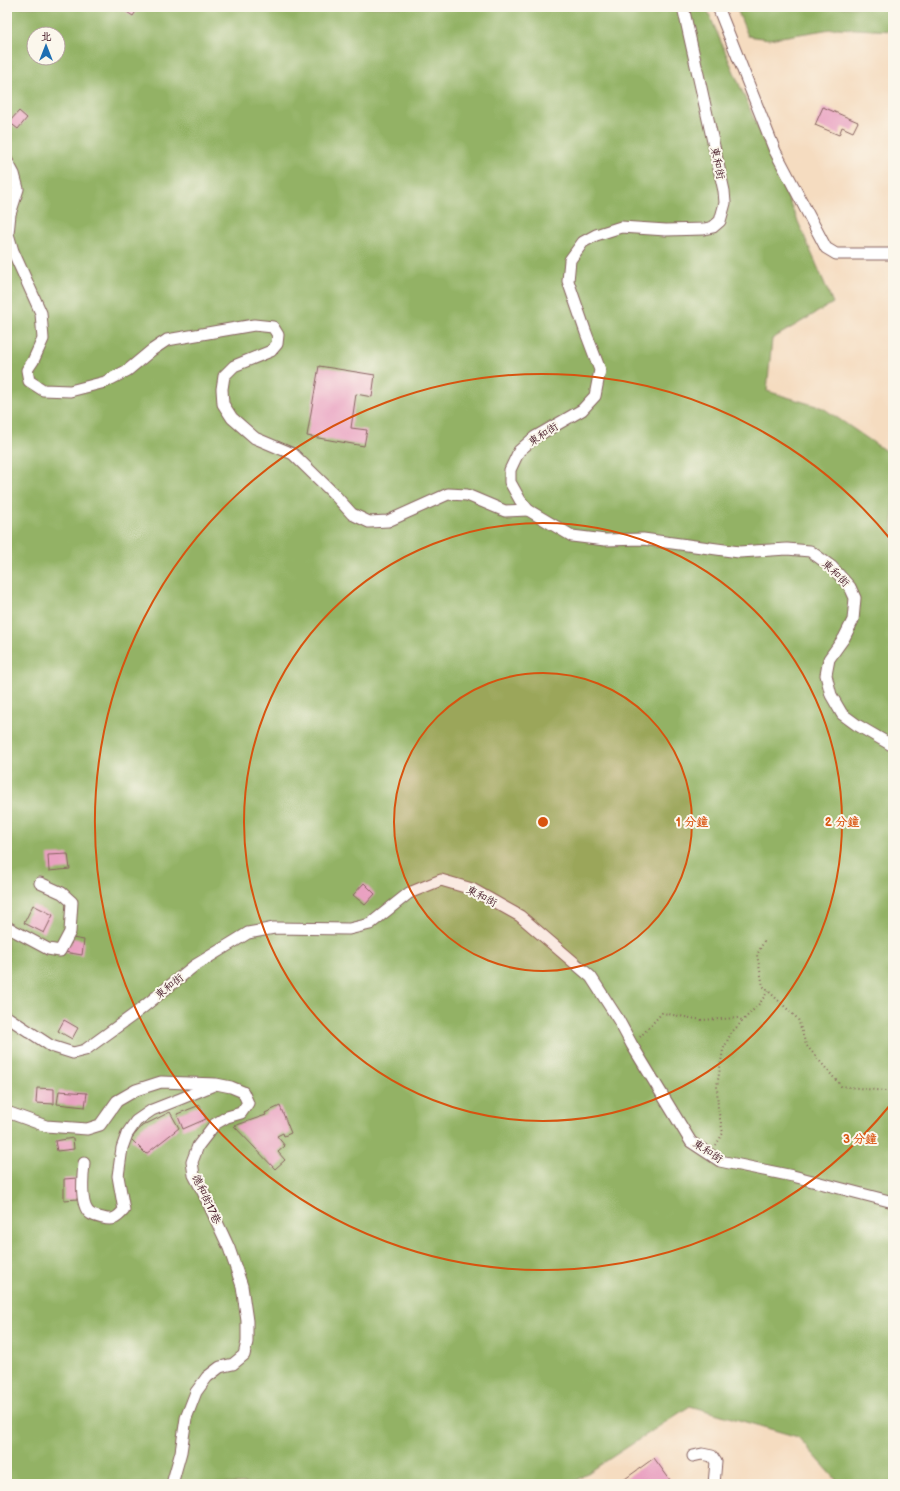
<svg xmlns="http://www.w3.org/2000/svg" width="900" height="1491" font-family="'Balsamiq Sans','LXGW WenKai TC',sans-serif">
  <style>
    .forest { fill: #93b265; stroke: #6e6848; fill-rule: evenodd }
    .building { fill: #e9a1c1 }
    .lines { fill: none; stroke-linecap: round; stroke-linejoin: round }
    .minor-casing { stroke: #86615f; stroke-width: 13 }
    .path { stroke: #86615f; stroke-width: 2; stroke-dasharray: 1 3; stroke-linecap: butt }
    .minor { stroke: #fff; stroke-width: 11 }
    .ring { fill: none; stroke: #d8530f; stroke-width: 2 }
    .labels { text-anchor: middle; stroke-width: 4; stroke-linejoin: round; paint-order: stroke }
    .street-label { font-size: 11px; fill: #4a1f2b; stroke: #fbf7ec }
    .centre { fill: #d8530f; stroke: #fbf7ec; stroke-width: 2 }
    .ring-label { font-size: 12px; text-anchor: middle; font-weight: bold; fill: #d8530f; stroke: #fbf7ec; stroke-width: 4; stroke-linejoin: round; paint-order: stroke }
  </style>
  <rect width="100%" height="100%" fill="#fbf7ec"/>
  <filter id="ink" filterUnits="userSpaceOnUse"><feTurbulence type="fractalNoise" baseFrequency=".025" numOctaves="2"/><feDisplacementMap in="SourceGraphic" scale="8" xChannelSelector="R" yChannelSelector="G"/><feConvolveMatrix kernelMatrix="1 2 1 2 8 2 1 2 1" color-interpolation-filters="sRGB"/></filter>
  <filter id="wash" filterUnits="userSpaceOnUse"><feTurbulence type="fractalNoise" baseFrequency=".012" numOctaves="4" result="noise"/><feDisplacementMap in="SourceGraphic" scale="16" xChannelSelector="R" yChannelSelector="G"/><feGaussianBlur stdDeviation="0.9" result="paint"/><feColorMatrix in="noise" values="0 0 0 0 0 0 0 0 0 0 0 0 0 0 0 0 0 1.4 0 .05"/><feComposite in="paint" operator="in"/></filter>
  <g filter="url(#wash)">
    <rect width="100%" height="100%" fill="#f5dcc0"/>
    <g class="forest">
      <path d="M 7,7 L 706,7 L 833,303 L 772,339 L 767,391 L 823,408 L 893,456 L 893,1484 L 840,1484 L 798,1437 L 690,1406 L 571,1484 L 7,1484 ZM 34,34 L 58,34 L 58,58 L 34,58 Z"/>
      <polygon points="736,7 893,7 893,31 837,28 769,39 748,36"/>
    </g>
    <g id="blocks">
      <g class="building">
        <polygon points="119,7 139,7 133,16"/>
        <polygon points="823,107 858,122 853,132 842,127 839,135 815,125"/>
        <polygon points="19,111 27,118 18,129 9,122"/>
        <polygon points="319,366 375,375 372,397 356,394 351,428 367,430 364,446 307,436"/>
        <polygon points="68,854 70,869 49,871 48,855"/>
        <polygon points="364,883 375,894 365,905 353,895"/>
        <polygon points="33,905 53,915 44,933 24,923"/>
        <polygon points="72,938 84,940 82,955 64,952 65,943 71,944"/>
        <polygon points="64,1020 78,1028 72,1039 58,1031"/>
        <polygon points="37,1088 54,1089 54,1104 36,1103"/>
        <polygon points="59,1091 87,1093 85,1107 57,1104"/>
        <polygon points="200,1105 206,1119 183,1129 177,1114"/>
        <polygon points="280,1106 291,1133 284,1136 283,1133 277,1136 285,1146 278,1152 285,1160 275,1169 234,1126 266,1115 265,1113"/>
        <polygon points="170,1112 179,1128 146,1154 131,1139 142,1126"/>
        <polygon points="73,1138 74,1149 57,1151 55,1141"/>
        <polygon points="77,1178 78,1199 64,1200 64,1179"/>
        <polygon points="654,1458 673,1484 618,1484"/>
      </g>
    </g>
  </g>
  <g filter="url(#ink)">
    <use href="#blocks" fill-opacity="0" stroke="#86615f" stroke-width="1"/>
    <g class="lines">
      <g class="minor-casing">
        <g id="minor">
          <polyline points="683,7 724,191 725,203 720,221 713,227 704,229 666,230 621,227 596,235 583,242 570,260 568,281 586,333 600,370 595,396 582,410 535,437 519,451 510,470 510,482 520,500 528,510 572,536 605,540 643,539 739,552 787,549 810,551 832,567 850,587 855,598 853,620 844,638 829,659 826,675 831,695 842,714 857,725 893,746"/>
          <polyline points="718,7 775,151 826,248 836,254 893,254"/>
          <polyline points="7,161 14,174 18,189 10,214 8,234 13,251 41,313 43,339 33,361 27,370 29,381 43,390 70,391 105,382 128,370 152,350 167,340 254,325 273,327 278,335 277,344 271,351 234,366 224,376 222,389 223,404 232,418 255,438 293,454 333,493 352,514 369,522 388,521 448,494 467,495 505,511 528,510"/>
          <polyline points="7,927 48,949 60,951 70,932 72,902 62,893 40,883"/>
          <polyline points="7,1017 51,1046 73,1053 85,1050 136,1013 194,966 248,933 274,928 349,929 370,924 409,893 441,880 472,889 520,916 591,977 618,1019 632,1045 691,1142 720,1161 793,1176 893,1202"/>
          <polyline points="7,1112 46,1126 87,1129 100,1125 117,1101 136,1090 161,1082 216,1084 231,1087 243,1092 248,1103 241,1113 227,1117 215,1124 198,1146 192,1162 194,1175 203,1192 229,1248 242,1286 247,1321 247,1342 244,1355 233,1364 220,1367 207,1377 196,1392 186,1418 181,1452 172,1484"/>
          <path d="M 84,1163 C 83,1175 79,1207 91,1214 C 94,1216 99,1217 103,1218 C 113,1221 117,1218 124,1210 L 118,1176 L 122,1148 L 127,1134 L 136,1121 L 152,1110 L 180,1099 L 214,1085"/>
          <polyline points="693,1456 702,1454 712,1456 716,1462 714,1484"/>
        </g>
      </g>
      <g class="path">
        <polyline points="764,941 757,955 763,986 798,1019 806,1045 841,1086 893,1092"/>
        <polyline points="640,1037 662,1013 702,1020 738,1018 743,1021"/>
        <polyline points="716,1145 723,1133 718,1109 717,1086 723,1050 731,1033 760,1003 768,991"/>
      </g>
      <use href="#minor" class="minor"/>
    </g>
  </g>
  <circle cx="543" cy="822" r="149" fill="#d8530f" fill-opacity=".12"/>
  <g class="ring">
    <circle cx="543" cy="822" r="149"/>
    <circle cx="543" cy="822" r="299"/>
    <path d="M891 1104A448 448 0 1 1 891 540"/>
  </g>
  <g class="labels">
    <g class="street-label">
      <text transform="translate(718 163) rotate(78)" y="4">東和街</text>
      <text transform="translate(543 434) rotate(-33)" y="4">東和街</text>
      <text transform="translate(836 573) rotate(44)" y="4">東和街</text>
      <text transform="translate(482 896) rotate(27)" y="4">東和街</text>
      <text transform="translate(169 986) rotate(-39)" y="4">東和街</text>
      <text transform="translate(708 1151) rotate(33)" y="4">東和街</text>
      <text transform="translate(207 1199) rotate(65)" y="4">德和街17巷</text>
    </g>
  </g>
  <circle cx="543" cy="822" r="6" class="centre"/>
  <g class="ring-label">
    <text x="692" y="826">1 分鐘</text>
    <text x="842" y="826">2 分鐘</text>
    <text x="860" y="1143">3 分鐘</text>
  </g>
  <rect width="900" height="1491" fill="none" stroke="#fbf7ec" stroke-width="24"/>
  <g transform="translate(46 46)"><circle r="19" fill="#fbf7ec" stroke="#b4a19f"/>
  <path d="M0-3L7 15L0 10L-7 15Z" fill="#1f6fb2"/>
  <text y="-6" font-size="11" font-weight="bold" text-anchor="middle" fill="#4a1f2b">北</text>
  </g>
</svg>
